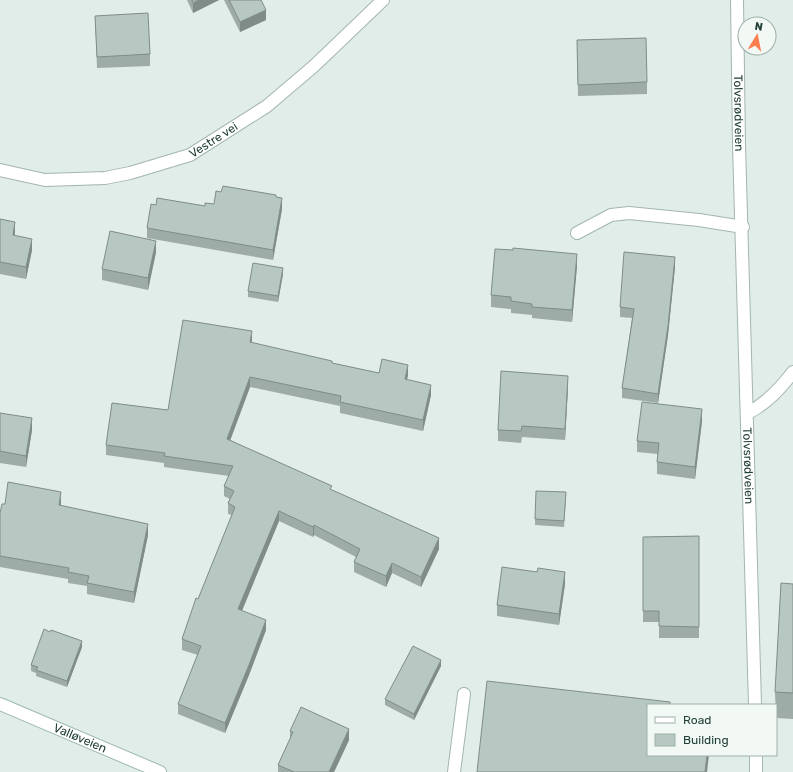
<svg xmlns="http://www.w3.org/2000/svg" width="793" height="772" font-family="Rubik,sans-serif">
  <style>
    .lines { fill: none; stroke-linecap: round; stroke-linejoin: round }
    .lane-casing { stroke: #a3b5af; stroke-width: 14 }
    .street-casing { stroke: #a3b5af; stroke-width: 14 }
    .secondary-casing { stroke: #9eb9b0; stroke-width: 14 }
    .lane { stroke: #fff; stroke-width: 12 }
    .street { stroke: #fff; stroke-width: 12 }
    .secondary { stroke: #fff; stroke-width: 12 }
    .wall { fill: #9daca6 }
    .shaded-wall { fill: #7f8c87 }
    .building { fill: #b6c8c1; stroke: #7f8c87 }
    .labels { text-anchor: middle; stroke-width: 3.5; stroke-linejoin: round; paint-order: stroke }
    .street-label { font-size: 12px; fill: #203f37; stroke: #f2f9f5 }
  </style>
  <rect width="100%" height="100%" fill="#e1ede8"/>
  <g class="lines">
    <g class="lane-casing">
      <g id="lane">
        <polyline points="577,233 611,215 629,213 699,220 743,227"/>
        <polyline points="454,772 464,694"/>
      </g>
    </g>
    <g class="street-casing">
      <g id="street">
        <path id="s1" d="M 737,0 L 739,145 L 755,705"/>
        <path id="s2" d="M 0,170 L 45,180 L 105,178 L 130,173 L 190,155 L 267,106 L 314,66 L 383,0"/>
        <path d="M 748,413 C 767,403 780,389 793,372"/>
        <polyline points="756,755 756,772"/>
      </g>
    </g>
    <g class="secondary-casing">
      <g id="secondary">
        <path id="s3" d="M 0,704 L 160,772"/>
      </g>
    </g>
    <use href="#lane" class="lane"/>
    <use href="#street" class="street"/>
    <use href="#secondary" class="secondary"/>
  </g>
  <g class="wall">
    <polygon points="187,0 219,0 193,13"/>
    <polygon points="224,0 261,0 266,20 240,32"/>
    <polygon points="95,16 150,54 150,66 97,68"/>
    <polygon points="577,40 647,82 647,94 578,96"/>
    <polygon points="221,192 276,197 282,209 273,260 147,238 147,228 156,205 205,206 214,204"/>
    <polygon points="0,219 15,233 15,235 32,250 26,279 0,274"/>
    <polygon points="156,252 148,290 102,280 102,269"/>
    <polygon points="577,266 572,322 532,318 532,315 511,313 511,309 491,307 491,295"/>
    <polygon points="675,267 668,335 658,403 622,398 622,388 632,318 620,317 620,307"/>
    <polygon points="283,274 278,302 248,297 248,291"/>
    <polygon points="252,343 332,363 379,373 408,375 407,379 431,395 423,431 340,413 340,406 250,387 230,440 332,490 439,549 421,587 392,573 386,587 354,572 354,562 356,557 314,535 313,537 279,521 242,611 266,630 249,675 225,733 178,714 178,704 198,655 182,650 182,639 232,515 228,514 228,503 230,499 224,496 224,486 229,476 164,467 164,463 106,455 106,445 168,410"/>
    <polygon points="568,387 565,440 522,437 521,443 498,441 498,430"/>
    <polygon points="0,413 32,430 26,467 0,463"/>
    <polygon points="702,421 695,479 657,474 657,462 658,454 637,452 637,441"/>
    <polygon points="566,498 564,527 535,525 535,519"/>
    <polygon points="61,503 61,506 148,535 134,603 87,594 87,586 68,583 68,579 0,567 0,513 5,504"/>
    <polygon points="699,536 699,638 659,638 659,622 643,622 643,537"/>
    <polygon points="565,584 559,625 497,616 497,605"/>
    <polygon points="793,584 793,719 776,718 775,692"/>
    <polygon points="82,647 67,687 36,676 36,673 31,671 31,665"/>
    <polygon points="441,666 414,720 385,705 385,699"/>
    <polygon points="290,731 349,740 334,772 278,772 278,765 290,739"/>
  </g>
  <g class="shaded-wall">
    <polygon points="199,0 219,0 193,13 193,3"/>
    <polygon points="266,10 266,20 240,32 240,22"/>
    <polygon points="282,198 282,209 273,260 273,250"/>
    <polygon points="15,222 15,233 13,246 13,235"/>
    <polygon points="32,239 32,250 26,279 26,267"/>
    <polygon points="156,241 156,252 148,290 148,278"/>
    <polygon points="577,254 577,266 572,322 572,310"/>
    <polygon points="675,257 675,267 668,335 658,403 658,394"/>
    <polygon points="283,268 283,274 278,302 278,296"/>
    <polygon points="252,331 252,341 250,353 250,342"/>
    <polygon points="408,365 408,375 405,389 405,379"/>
    <polygon points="568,376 568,387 565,440 565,429"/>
    <polygon points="250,377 250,387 227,449 227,439"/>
    <polygon points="431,385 431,395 423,431 423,420"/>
    <polygon points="702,409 702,421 695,479 695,467"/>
    <polygon points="32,418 32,430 26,467 26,456"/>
    <polygon points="61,492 61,503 59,516 59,505"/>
    <polygon points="279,511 279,521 238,620 238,609"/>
    <polygon points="148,524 148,535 134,603 134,592"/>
    <polygon points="314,525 314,535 313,537 313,527"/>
    <polygon points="439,538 439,549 421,587 421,577"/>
    <polygon points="392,563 392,573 386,587 386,576"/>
    <polygon points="565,572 565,584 559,625 559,614"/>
    <polygon points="266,620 266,630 249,675 225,733 225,723"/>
    <polygon points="82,641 82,647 67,687 67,681"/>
    <polygon points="441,660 441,666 414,720 414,714"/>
    <polygon points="349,729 349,740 334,772 329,772"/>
    <polygon points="707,755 709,755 707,772 705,772"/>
  </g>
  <g class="building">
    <polygon points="192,0 199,0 193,3"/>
    <polygon points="229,0 261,0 266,10 240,22"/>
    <polygon points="148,13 150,54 97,57 95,16"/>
    <polygon points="646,38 647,82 578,85 577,40"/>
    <polygon points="223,186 276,195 276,197 282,198 273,250 147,228 151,204 156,205 157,198 205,206 205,203 214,204 216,191 221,192"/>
    <polygon points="0,219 15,222 13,235 32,239 26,267 0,262"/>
    <polygon points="110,231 156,241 148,278 102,269"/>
    <polygon points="513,248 577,254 572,310 532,307 532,304 511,301 511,297 491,295 495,249 513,250"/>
    <polygon points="624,252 675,257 668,326 658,394 622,388 634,309 620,307"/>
    <polygon points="253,263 283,268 278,296 248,291"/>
    <polygon points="183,320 252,331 250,342 332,361 332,363 379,373 382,359 408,365 405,379 431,385 423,420 340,402 341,396 250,377 227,439 332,486 330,489 439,538 421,577 392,563 386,576 354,562 360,549 314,525 313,527 279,511 238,609 266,620 249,665 225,723 178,704 201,646 182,639 196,598 198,599 235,507 228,503 234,491 224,486 233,466 164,456 165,453 106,445 112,403 168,410"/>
    <polygon points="501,371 568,376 565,429 522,426 521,431 498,430"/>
    <polygon points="642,402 702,409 695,467 657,462 659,443 637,441"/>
    <polygon points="0,413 32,418 26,456 0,451"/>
    <polygon points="8,482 61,492 59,505 148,524 134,592 87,583 89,576 68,572 69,568 0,556 0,513 2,504 5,504"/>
    <polygon points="536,491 566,492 564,521 535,519"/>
    <polygon points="699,536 699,627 659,626 659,611 643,611 643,537"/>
    <polygon points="502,567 537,572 538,568 565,572 559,614 497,605"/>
    <polygon points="781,583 793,584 793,693 775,692"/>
    <polygon points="44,629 50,632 51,630 82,641 67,681 36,670 38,667 31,665"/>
    <polygon points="413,646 441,660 414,714 385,699"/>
    <polygon points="487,681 670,702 670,705 648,705 648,755 707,755 705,772 477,772"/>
    <polygon points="301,707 349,729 329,772 294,772 278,765 293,732 290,731"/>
  </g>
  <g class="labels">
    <g class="street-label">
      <text dy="4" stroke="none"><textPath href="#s1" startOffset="113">Tolvsrødveien</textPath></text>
      <text dy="4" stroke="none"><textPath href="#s2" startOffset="222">Vestre vei</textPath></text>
      <text dy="4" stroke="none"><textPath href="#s1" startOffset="466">Tolvsrødveien</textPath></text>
      <text dy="4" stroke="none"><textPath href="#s3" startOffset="87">Valløveien</textPath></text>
    </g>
  </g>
  <rect x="647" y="704" width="130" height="52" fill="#f2f9f5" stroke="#9eafa9"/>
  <rect x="655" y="717" width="20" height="6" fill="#ffffff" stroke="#9eafa9"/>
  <text x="683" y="724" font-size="12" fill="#203f37">Road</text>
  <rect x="655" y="734" width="20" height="12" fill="#b6c8c1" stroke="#9eafa9"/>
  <text x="683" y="744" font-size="12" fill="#203f37">Building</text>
  <g transform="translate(757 36) rotate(10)"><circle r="19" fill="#f2f9f5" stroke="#9eafa9"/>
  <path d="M0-3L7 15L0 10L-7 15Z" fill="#fd7e4f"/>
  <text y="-6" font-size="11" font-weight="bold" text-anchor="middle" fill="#203f37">N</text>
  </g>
</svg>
